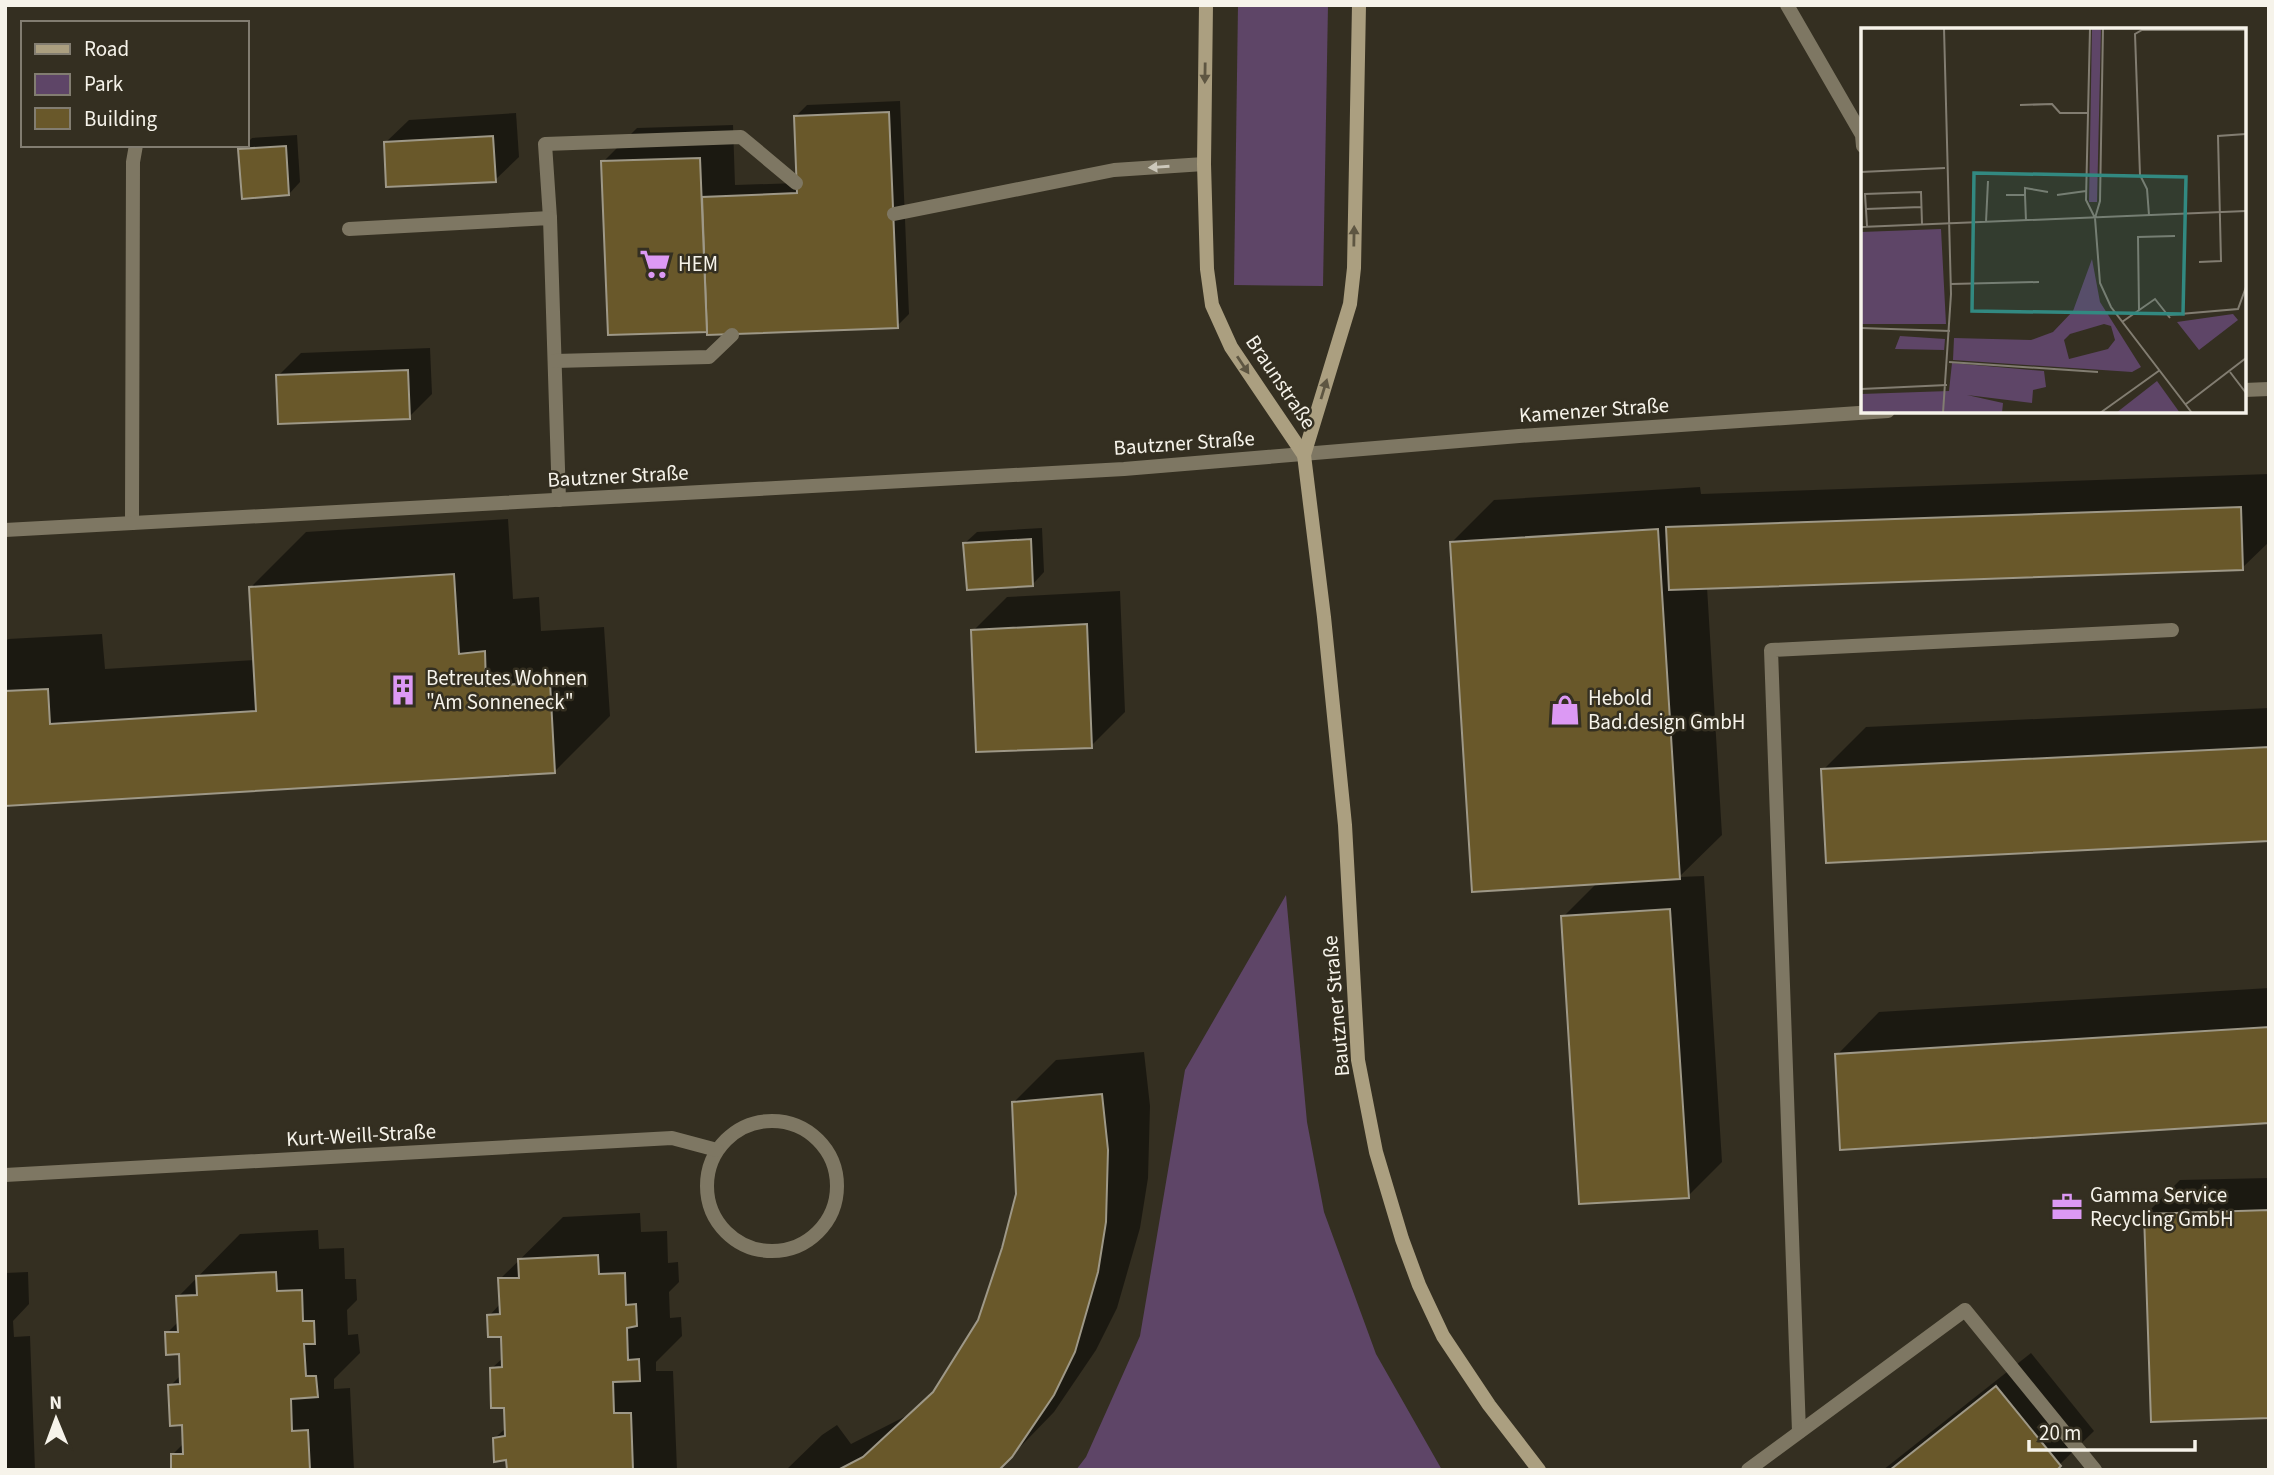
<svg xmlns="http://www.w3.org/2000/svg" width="2274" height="1475" font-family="'Source Sans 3',sans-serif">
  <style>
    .green { fill: #5e4567 }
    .shadow { fill: #0007 }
    .building { fill: #69582a; stroke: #9e9887; stroke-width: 2 }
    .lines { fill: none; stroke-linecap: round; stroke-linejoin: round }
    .service { stroke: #7e7763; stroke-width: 14 }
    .minor { stroke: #7e7763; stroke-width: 14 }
    .secondary { stroke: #ab9f80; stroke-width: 14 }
    .oneway { fill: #5e5642 }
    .oneway2 { fill: #ccc8bb }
    .labels { text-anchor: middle; stroke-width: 5; stroke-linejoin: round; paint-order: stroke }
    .poi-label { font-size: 21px; fill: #f6f3ea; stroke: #342f21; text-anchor: start }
    .street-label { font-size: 21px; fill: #f6f3ea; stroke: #342f21 }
    .inset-road { fill: none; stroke: #827d71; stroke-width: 2 }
    .view { fill: #328981; fill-opacity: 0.15; stroke: #328981; stroke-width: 3.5 }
    .inset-edge { fill: none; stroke: #f6f3ea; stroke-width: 3.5 }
  </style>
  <rect width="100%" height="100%" fill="#342f21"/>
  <g class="green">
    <polygon points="1238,5 1328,5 1323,286 1234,285"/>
    <polygon points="1286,895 1307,1122 1324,1212 1376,1354 1442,1470 1076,1470 1086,1457 1140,1336 1185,1070"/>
  </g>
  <g class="shadow">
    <polygon points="900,101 909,314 897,326 709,334 603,162 637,128 733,125 735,185 798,183 796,116 807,105"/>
    <polygon points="516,113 519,157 495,180 385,143 409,120"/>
    <polygon points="297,135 300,182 289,194 240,150 252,138"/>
    <polygon points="430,348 432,394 409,417 278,376 301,353"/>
    <polygon points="2269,474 2269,542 2242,568 1707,587 1722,835 1679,877 1704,876 1722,1162 1688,1196 1563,917 1597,883 1452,542 1494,500 1700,487 1701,494"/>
    <polygon points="508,519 513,599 539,597 541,631 604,627 610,716 555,771 5,804 5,642 8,639 102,634 105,669 255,660 251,587 306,532"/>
    <polygon points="1042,528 1044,572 1033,584 965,543 977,532"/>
    <polygon points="1120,591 1125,712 1091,746 973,631 1007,597"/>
    <polygon points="2269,708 2269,839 1823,770 1866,727"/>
    <polygon points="2269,988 2269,1121 1837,1055 1879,1012"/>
    <polygon points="1144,1052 1150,1106 1148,1178 1140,1228 1117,1308 1096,1350 1054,1412 998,1470 786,1470 822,1435 837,1425 851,1444 908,1415 940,1385 979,1320 1003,1249 1018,1194 1014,1102 1056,1060"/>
    <polygon points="2269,1178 2269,1416 2146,1214 2180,1180"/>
    <polygon points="640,1213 641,1232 667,1231 668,1263 678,1262 679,1282 669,1292 670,1318 681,1317 682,1336 656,1362 656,1371 673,1371 677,1470 508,1470 508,1458 495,1438 507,1427 506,1406 492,1368 504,1357 503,1335 489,1316 501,1303 500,1279 563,1217"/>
    <polygon points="318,1230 319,1249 344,1248 345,1279 356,1279 357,1300 347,1310 348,1335 358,1334 360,1353 334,1379 334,1389 350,1388 354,1470 173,1470 172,1455 184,1443 183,1423 170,1386 182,1374 180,1352 167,1333 179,1321 178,1297 240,1234"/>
    <polygon points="28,1272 29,1304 13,1321 14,1337 30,1336 35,1470 5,1470 5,1273"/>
    <polygon points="2031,1353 2094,1431 2054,1470 1883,1470"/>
  </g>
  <g class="building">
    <polygon points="889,112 898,328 707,335 702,197 797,193 794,116"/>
    <polygon points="493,136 496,182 386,187 384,142"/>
    <polygon points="286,146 289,195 242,199 238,149"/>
    <polygon points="700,158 707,332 608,335 601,161"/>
    <polygon points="408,370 410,419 278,424 276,375"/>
    <polygon points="2241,507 2243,570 1669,590 1666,527"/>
    <polygon points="1658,529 1680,879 1472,892 1450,542"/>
    <polygon points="1031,539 1033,586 967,590 963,543"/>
    <polygon points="454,574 459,654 485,651 486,686 550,682 555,773 5,806 5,691 48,689 50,724 256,711 249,587"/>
    <polygon points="1087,624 1092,748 976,752 971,630"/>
    <polygon points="2269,747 2269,841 1826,863 1821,769"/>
    <polygon points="1670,909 1689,1198 1579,1204 1561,916"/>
    <polygon points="2269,1027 2269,1123 1840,1150 1835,1054"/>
    <polygon points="1102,1094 1108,1150 1106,1222 1098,1272 1075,1352 1054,1395 1012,1457 999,1470 838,1470 863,1457 933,1392 978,1320 1002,1248 1016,1194 1012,1102"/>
    <polygon points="2269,1210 2269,1418 2151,1422 2144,1214"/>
    <polygon points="598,1255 599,1274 625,1273 626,1305 636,1304 637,1326 627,1328 628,1360 639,1359 640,1381 613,1382 614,1413 631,1413 633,1470 507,1470 506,1460 494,1462 493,1438 505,1436 504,1408 491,1408 490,1368 502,1367 501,1337 488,1337 487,1315 500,1314 498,1278 519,1278 518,1259"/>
    <polygon points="276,1272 277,1291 302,1290 303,1321 314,1321 315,1344 304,1344 306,1376 316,1376 318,1397 291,1399 292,1431 308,1430 310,1470 171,1470 171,1454 183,1454 182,1425 170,1426 168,1385 180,1384 179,1354 166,1355 165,1332 178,1332 176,1296 197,1295 196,1276"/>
    <polygon points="1996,1386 2061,1466 2057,1470 1890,1470"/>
  </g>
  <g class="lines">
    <g class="service">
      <polyline points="1787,5 1862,135 1863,146"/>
      <polyline points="894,214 1114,170 1204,164"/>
      <polyline points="550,218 545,144 741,137 796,183"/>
      <polyline points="349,229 550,218 559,500"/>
      <polyline points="555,361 709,357 732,335"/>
      <polyline points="132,523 133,162 136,145"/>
      <polyline points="1799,1432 1771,650 2172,630"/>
      <polyline points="1748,1470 1965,1310 2095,1470"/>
    </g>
    <g class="minor">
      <polyline points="2244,390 2269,389"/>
      <polyline points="5,530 1124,469 1519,436 1888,411"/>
      <circle cx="772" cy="1186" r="65"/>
      <polyline points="5,1175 672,1138 717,1150"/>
    </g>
    <g class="secondary">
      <polyline points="1206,5 1204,164 1207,269 1212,305 1231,347 1304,455"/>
      <polyline points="1359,5 1354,268 1350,304 1304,455 1324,617 1345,825 1358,1060 1376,1152 1402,1239 1419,1285 1443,1336 1489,1405 1539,1470"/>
    </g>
  </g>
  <defs><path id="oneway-solid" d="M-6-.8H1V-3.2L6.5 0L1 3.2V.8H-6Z" transform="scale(1.75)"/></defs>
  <g class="oneway">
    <use href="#oneway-solid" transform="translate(1205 73) rotate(91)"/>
    <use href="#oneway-solid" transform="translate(1354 236) rotate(-89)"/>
    <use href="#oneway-solid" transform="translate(1243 365) rotate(56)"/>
    <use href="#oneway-solid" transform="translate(1324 389) rotate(-73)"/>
  </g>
  <use class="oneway2" href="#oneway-solid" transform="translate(1159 167) rotate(176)"/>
  <defs>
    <g id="supermarket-bare" transform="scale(2.415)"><path d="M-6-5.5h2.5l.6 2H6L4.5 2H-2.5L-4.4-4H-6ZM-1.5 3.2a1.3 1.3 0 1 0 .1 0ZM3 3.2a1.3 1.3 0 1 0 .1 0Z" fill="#dc99f4" stroke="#342f21" stroke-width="2.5" paint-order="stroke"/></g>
    <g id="building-bare" transform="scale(2.415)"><path d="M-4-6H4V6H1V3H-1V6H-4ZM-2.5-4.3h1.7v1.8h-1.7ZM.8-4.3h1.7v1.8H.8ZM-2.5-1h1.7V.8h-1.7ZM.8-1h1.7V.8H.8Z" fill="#dc99f4" stroke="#342f21" stroke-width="2.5" paint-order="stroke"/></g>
    <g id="shop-bare" transform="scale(2.415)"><path d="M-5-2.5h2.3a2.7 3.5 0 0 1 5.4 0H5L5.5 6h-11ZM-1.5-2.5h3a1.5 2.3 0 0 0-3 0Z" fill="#dc99f4" stroke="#342f21" stroke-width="2.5" paint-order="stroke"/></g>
    <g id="office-bare" transform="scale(2.415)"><path d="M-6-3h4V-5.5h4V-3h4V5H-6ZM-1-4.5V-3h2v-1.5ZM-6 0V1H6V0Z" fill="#dc99f4" stroke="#342f21" stroke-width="2.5" paint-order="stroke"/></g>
  </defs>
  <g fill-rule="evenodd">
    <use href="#supermarket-bare" x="655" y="264"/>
    <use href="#building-bare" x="403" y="690"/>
    <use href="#shop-bare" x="1565" y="710"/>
    <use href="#office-bare" x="2067" y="1207"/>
  </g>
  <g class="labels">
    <g class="poi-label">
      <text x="678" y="271">HEM</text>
      <text x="426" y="685">Betreutes Wohnen<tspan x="426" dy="24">"Am Sonneneck"</tspan></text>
      <text x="1588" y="705">Hebold<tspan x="1588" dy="24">Bad.design GmbH</tspan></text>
      <text x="2090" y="1202">Gamma Service<tspan x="2090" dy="24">Recycling GmbH</tspan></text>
    </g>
    <g class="street-label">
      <text transform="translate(1281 382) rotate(56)" y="7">Braunstraße</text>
      <text transform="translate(1594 410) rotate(-4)" y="7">Kamenzer Straße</text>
      <text transform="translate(1184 443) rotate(-4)" y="7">Bautzner Straße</text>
      <text transform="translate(618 476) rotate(-3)" y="7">Bautzner Straße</text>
      <text transform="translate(1336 1006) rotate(-95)" y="7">Bautzner Straße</text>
      <text transform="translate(361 1135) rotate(-3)" y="7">Kurt-Weill-Straße</text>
    </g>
  </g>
  <g transform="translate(1861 28)">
    <rect width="385" height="385" fill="#342f21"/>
    <path d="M 231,0 L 240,0 L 236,174 L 228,174 ZM 80,201 L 85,296 L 0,296 L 0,204 ZM 231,231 L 239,274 L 280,339 L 271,344 L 92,332 L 93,310 L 170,312 L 192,304 L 212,283 ZM 243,296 L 250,298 L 254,312 L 247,321 L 208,331 L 203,312 L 209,306 ZM 372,286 L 377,292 L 338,322 L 316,294 ZM 39,308 L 84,311 L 82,336 L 83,322 L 34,321 ZM 91,335 L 183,343 L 185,359 L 172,362 L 171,375 L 106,367 L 142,375 L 141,385 L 0,385 L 0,366 L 88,363 ZM 296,353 L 319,385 L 255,385 Z" fill="#5e4567" fill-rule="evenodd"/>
    <path class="inset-road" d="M 229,0 L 225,172 L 234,190M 242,0 L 239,173 L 234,190 L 239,255 L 250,279 L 331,385M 159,77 L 191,76 L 199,85 L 228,85M 0,144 L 84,140M 145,167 L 164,167 L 165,193M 164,167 L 164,160 L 187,164M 196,167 L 225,163M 5,181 L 60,179M 288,187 L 286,161 L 279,147 L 274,6 L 281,2 L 385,2M 125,194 L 127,153M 6,198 L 4,166 L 60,164 L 61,196M 0,199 L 385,183M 338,234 L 360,233 L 357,108 L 385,106M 90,256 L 178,254M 278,282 L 277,209 L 314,208M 307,287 L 377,281 L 385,259M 261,294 L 294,271 L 309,290M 0,300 L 89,303M 88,334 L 237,344M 369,344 L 385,365M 0,361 L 86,357M 325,376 L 385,330M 82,385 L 90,266 L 83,0M 239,385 L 299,342"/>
    <path class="view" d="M 113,145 L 325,149 L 322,286 L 111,283 Z"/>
    <rect width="385" height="385" class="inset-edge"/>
  </g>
  <rect width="2274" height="1475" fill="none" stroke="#f6f3ea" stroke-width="14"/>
  <rect x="21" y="21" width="228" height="126" fill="#342f21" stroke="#827d71" stroke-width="2"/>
  <rect x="35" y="44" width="35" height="10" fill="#ab9f80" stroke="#827d71" stroke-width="2"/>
  <text x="84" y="56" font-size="21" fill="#f6f3ea">Road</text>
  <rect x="35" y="74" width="35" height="21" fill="#5e4567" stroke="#827d71" stroke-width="2"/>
  <text x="84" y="91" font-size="21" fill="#f6f3ea">Park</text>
  <rect x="35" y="108" width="35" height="21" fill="#69582a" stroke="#827d71" stroke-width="2"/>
  <text x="84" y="126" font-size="21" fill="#f6f3ea">Building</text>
  <g transform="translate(56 1419) rotate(359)" stroke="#342f21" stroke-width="5" paint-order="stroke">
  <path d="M0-5L12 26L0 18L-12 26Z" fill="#f6f3ea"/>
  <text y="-10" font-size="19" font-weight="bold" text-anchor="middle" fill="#f6f3ea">N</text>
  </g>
  <path d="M2029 1440v10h166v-10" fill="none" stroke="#f6f3ea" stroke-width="3.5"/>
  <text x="2039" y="1440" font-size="21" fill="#f6f3ea" stroke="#342f21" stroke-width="5" paint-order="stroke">20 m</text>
</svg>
